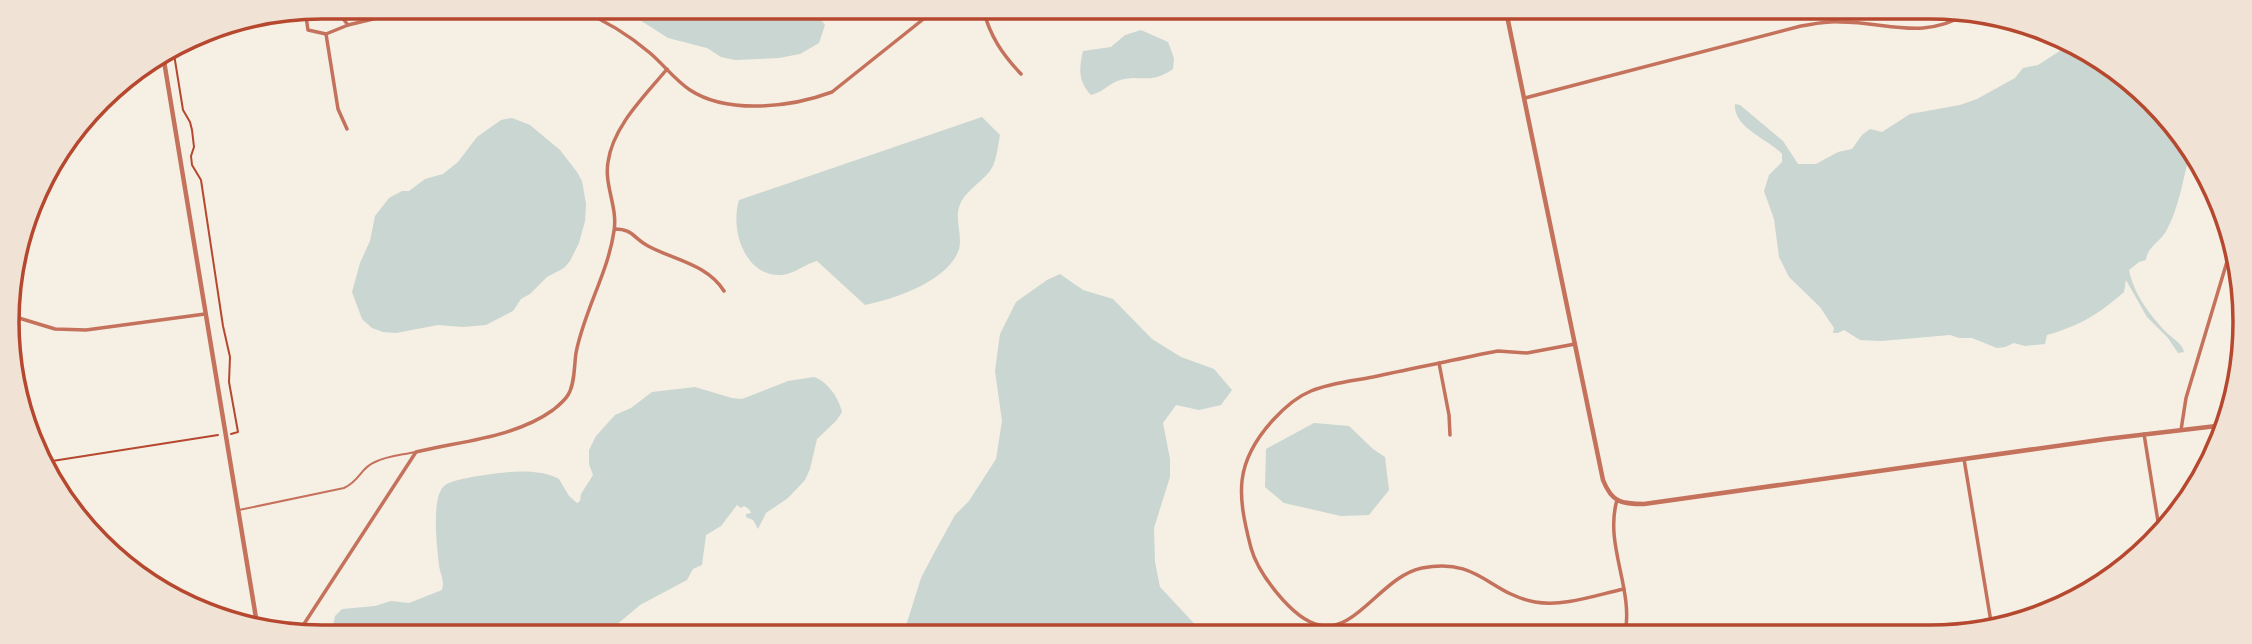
<svg xmlns="http://www.w3.org/2000/svg" width="2252" height="644" font-family="Jost,sans-serif">
  <style>
    .water { fill: #c9d6d2 }
    .lines { fill: none; stroke-linecap: round; stroke-linejoin: round }
    .path { stroke: #b5482f; stroke-width: 2 }
    .service { stroke: #c5725c; stroke-width: 2 }
    .minor { stroke: #c5725c; stroke-width: 3.5 }
    .tertiary { stroke: #c5725c; stroke-width: 4.5 }
    .rim { fill: none; stroke: #b5482f; stroke-width: 3.5 }
  </style>
  <rect width="100%" height="100%" fill="#f6efe4"/>
  <g class="water">
    <polygon points="621,8 813,9 825,25 819,43 800,54 779,58 735,60 721,57 707,48 668,38"/>
    <path d="M 1141,30 L 1168,42 L 1174,58 L 1173,69 C 1150,85 1142,74 1120,80 C 1109,83 1104,92 1091,95 C 1078,81 1079,69 1083,51 L 1111,47 L 1125,35 Z"/>
    <path d="M 2069,45 L 2105,60 L 2192,147 C 2183,175 2180,208 2165,233 C 2158,243 2147,248 2146,260 L 2139,262 L 2129,270 C 2134,295 2150,315 2166,332 C 2173,339 2183,344 2184,352 L 2178,353 L 2168,338 L 2147,317 L 2126,280 L 2124,292 C 2099,314 2079,326 2047,335 L 2045,344 L 2025,346 L 2014,343 L 2005,347 L 1997,348 L 1972,338 L 1959,338 L 1950,335 L 1881,341 L 1860,340 L 1844,330 L 1838,333 L 1833,333 L 1834,328 L 1820,307 L 1789,277 L 1779,257 L 1774,219 L 1764,191 L 1769,175 L 1782,162 L 1782,154 C 1769,139 1733,128 1735,104 L 1740,105 L 1783,141 L 1798,164 L 1816,164 L 1838,152 L 1852,149 L 1862,135 L 1870,129 L 1882,132 L 1910,114 L 1960,105 L 1977,99 L 2015,78 L 2023,68 L 2038,65 Z"/>
    <path d="M 982,117 L 1000,135 C 998,145 997,157 993,166 C 986,180 968,188 961,202 C 953,218 963,233 959,249 C 949,281 894,299 865,305 L 817,261 C 805,264 794,274 782,275 C 744,277 730,229 739,200 Z"/>
    <polygon points="512,118 530,125 560,150 577,172 582,181 586,204 585,221 579,243 570,261 564,268 547,277 530,294 521,299 513,311 486,325 463,327 438,325 396,333 383,332 372,328 362,319 352,292 360,263 370,241 375,216 389,198 402,191 409,191 425,179 443,174 458,162 477,137 501,120"/>
    <polygon points="1060,274 1083,290 1113,299 1152,339 1181,357 1214,369 1232,390 1221,405 1199,410 1176,405 1163,423 1170,459 1170,477 1154,528 1155,562 1160,587 1203,633 904,632 921,578 933,555 955,515 969,501 996,459 1002,421 995,371 1000,334 1016,302 1047,280"/>
    <path d="M 814,377 C 827,381 839,398 842,412 L 836,421 L 817,439 L 810,469 L 805,480 L 788,498 L 766,513 L 758,529 L 753,520 L 746,517 L 746,514 L 751,513 L 749,509 L 744,506 L 741,508 L 737,505 L 721,526 L 706,535 L 702,565 L 693,569 L 687,580 L 640,605 L 608,632 L 332,631 L 335,616 L 342,609 L 375,606 L 391,601 L 409,603 L 442,590 C 445,581 440,574 439,565 C 437,547 431,498 444,486 C 452,479 480,476 491,474 C 511,471 541,469 559,479 L 569,496 L 577,503 L 580,501 L 581,494 L 593,475 L 589,464 L 589,450 L 596,436 L 615,415 L 631,408 L 652,392 L 695,387 L 732,398 L 742,399 L 788,381 Z"/>
    <polygon points="1314,423 1349,426 1373,449 1385,457 1389,490 1369,515 1341,516 1284,503 1265,487 1266,449"/>
  </g>
  <g class="lines">
    <g class="path">
      <polyline points="1492,11 1494,18 1499,17"/>
      <polyline points="1512,14 1524,11"/>
      <polyline points="173,48 183,110 190,122 192,130 194,147 191,156 192,165 201,180 223,326 230,357 229,382 238,432 231,434"/>
      <polyline points="46,462 218,435"/>
    </g>
    <path class="service" d="M 239,510 L 344,488 C 361,480 360,468 375,462 C 387,456 402,455 415,452"/>
    <g class="minor">
      <path d="M 576,8 C 602,19 629,35 650,53 C 664,65 675,80 690,90 C 728,115 792,107 832,92 L 936,9"/>
      <path d="M 983,9 C 990,36 1002,54 1021,74"/>
      <polyline points="305,10 308,30 326,34 348,25 334,7"/>
      <polyline points="348,25 398,13 507,8"/>
      <polyline points="326,34 338,109 347,129"/>
      <path d="M 1525,98 L 1801,26 C 1814,24 1827,21 1840,22 C 1890,22 1920,41 1969,13"/>
      <path d="M 615,229 C 633,229 633,238 648,246 C 674,260 707,264 724,291"/>
      <polyline points="9,315 55,329 86,330 205,314"/>
      <path d="M 1575,344 L 1527,353 L 1498,351 L 1482,354 C 1446,362 1409,369 1373,377 C 1352,381 1330,383 1311,391 C 1296,397 1284,408 1273,420 C 1234,463 1237,494 1251,548 C 1258,573 1292,619 1319,625 C 1355,635 1382,576 1422,568 C 1479,557 1488,593 1535,602 C 1564,607 1596,595 1624,589"/>
      <polyline points="1439,363 1449,415 1450,435"/>
      <polyline points="2181,430 2186,398 2232,245"/>
      <polyline points="2144,434 2160,534"/>
      <polyline points="1964,459 1992,628"/>
      <path d="M 1617,500 C 1604,545 1634,589 1625,634"/>
      <path d="M 303,631 L 302,627 L 416,452 C 461,441 514,438 553,410 C 558,406 565,400 568,395 C 575,384 574,366 576,353 C 584,311 608,273 614,231 C 618,207 604,186 608,162 C 613,126 645,96 667,69"/>
    </g>
    <g class="tertiary">
      <path d="M 1506,11 L 1603,480 C 1612,503 1622,504 1644,504 L 2106,439 L 2225,425"/>
      <polyline points="163,55 258,630"/>
    </g>
  </g>
  <path d="M0 0H2252V644H0ZM322 19H1930A303 303 0 0 1 2233 322V322A303 303 0 0 1 1930 625H322A303 303 0 0 1 19 322V322A303 303 0 0 1 322 19Z" fill="#f1e2d6" fill-rule="evenodd"/>
  <path class="rim" d="M322 19H1930A303 303 0 0 1 2233 322V322A303 303 0 0 1 1930 625H322A303 303 0 0 1 19 322V322A303 303 0 0 1 322 19Z"/>
</svg>
